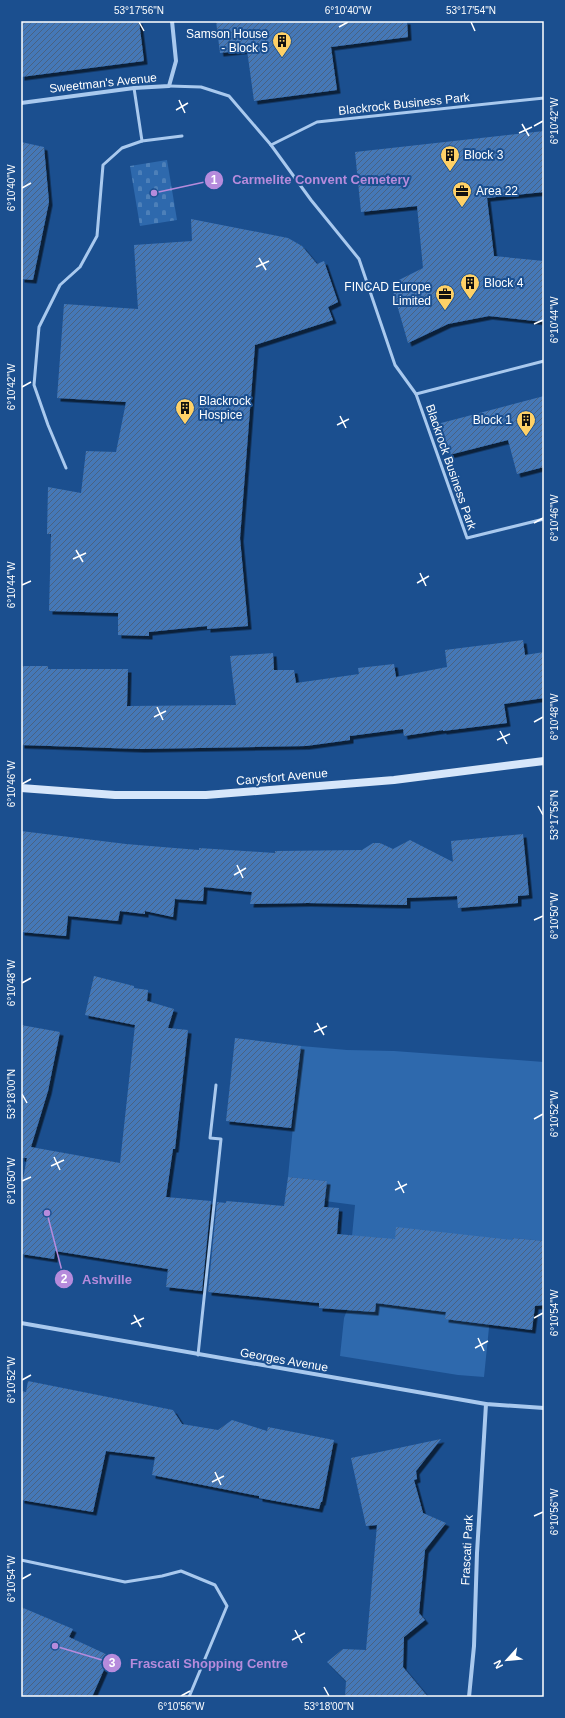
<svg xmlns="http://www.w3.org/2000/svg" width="565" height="1718" font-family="Helvetica,sans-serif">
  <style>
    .cemetery { fill: url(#cemetery-stones) }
    .garden { fill: #2e69ad }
    .building { fill: url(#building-hatch); filter: url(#shadow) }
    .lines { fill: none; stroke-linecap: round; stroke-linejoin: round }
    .service { stroke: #a9c9ee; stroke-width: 3 }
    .minor { stroke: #a9c9ee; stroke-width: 4 }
    .secondary { stroke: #d6e6fa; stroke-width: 8 }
    .ticks { fill: none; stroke: #fff; stroke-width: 1.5 }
    .labels { text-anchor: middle; stroke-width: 4; stroke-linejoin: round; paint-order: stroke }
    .poi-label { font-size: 12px; fill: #fff; stroke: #1b4f8f; text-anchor: start }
    .street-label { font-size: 12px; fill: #fff; stroke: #1b4f8f }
    .leader { fill: none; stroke: #b68bdc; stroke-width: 1.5 }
    .callout-dot { fill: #b68bdc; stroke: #1b4f8f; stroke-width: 1.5 }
    .mark-label { font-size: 12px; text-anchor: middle; font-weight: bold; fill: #fff }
    .callout-label { font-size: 13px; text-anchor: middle; font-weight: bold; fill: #b68bdc; stroke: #1b4f8f; stroke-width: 4; stroke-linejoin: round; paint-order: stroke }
    .neatline { fill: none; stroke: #fff; stroke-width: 1.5 }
    .ticks-label { font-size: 10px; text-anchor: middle; fill: #fff }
  </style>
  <defs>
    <pattern id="cemetery-stones" width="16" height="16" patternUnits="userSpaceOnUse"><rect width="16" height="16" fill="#2e69ad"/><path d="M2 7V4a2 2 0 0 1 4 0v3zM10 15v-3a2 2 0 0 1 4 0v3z" fill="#4d80b9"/></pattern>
    <pattern id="building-hatch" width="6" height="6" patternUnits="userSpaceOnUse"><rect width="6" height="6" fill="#4478b7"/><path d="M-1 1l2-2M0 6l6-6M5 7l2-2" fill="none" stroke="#486282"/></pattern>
    <filter id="shadow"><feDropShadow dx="3.5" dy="3.5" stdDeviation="0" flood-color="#0009"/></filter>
  </defs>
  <rect width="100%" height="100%" fill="#1b4f8f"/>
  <polygon class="cemetery" points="167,160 177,220 140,226 130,166"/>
  <polygon class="garden" points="301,1046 347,1050 394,1051 544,1062 544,1241 513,1238 510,1270 495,1268 484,1377 458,1375 340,1356 344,1318 347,1310 375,1312 381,1238 352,1236 355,1205 325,1201 327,1181 288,1177"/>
  <g class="building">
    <polygon points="21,21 139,21 144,61 21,77"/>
    <polygon points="216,21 407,21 408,37 331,47 337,90 254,101 247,50 220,53"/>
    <polygon points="544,131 544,192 487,198 494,256 544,261 544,322 489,316 448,324 408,343 391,284 423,268 417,206 361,212 355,152"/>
    <polygon points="21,142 44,147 49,202 33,280 21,279"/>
    <polygon points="191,219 288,238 302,246 317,264 324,261 338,302 328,307 333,320 255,345 240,538 248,626 207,629 207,626 149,632 149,636 118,635 118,613 49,611 51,534 47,534 48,487 81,493 86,451 116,452 126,402 57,398 64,304 138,309 134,245 192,241"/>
    <polygon points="544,396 544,467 517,474 508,440 449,455 441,423"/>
    <polygon points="523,640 525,655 544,652 544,698 504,704 507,723 443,731 443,730 404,736 403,729 350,736 350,740 306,746 141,749 21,745 21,666 48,666 48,669 128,669 127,706 236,705 230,656 273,653 274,670 294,670 296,683 359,674 358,668 394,664 396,677 447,667 445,650"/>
    <polygon points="21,831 126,844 199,850 199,848 275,853 275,851 362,850 373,843 380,843 393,849 410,840 453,862 451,841 523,834 529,895 518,896 518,903 458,908 457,896 407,898 407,905 308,903 250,904 252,892 204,887 203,901 175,899 173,917 145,911 145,914 120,911 118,921 68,916 66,936 21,932"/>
    <polygon points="94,976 134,986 134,988 148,990 147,1001 174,1009 168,1028 188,1030 175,1149 173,1149 166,1197 211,1201 202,1291 166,1287 168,1269 55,1251 54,1259 21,1254 21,1189 27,1158 21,1158 21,1025 60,1032 48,1091 31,1147 120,1163 135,1025 85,1015"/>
    <polygon points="235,1038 301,1046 291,1128 226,1121"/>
    <polygon points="288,1177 327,1181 324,1207 339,1208 337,1234 395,1239 396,1227 513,1240 513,1238 544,1241 544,1305 535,1306 532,1330 445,1319 446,1312 376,1303 375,1312 319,1308 319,1303 208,1292 217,1202 226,1203 226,1201 284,1206"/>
    <polygon points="28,1381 173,1410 182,1424 218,1430 232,1420 267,1431 268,1427 334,1440 322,1502 321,1502 319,1509 259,1498 259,1496 152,1475 155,1457 106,1451 93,1512 21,1500 21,1391 26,1392"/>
    <polygon points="441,1439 416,1471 417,1479 414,1480 423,1513 446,1523 425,1550 419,1613 425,1620 404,1637 403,1667 428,1697 345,1697 346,1681 327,1662 343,1649 366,1650 377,1525 366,1526 351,1458"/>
    <polygon points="21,1607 73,1629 69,1637 110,1656 92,1697 21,1697"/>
  </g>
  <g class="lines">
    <g class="service">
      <polyline points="169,86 201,87 229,96 271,145 317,122 544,98"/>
      <polyline points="134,88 142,141 182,136"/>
      <polyline points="271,145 311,200 359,259 395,365 416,394 544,361"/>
      <polyline points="416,394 467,538 544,519"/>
      <polyline points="66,468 48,425 34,385 39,327 60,285 80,267 97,236 103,165 122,148 142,141"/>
      <polyline points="198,1355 221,1139 210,1138 216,1085"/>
      <polyline points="21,1560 125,1582 162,1576 181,1571 215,1585 227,1606 189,1697"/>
    </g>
    <g class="minor">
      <polyline points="21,103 134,88 169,86 176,61 172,21"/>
      <polyline points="21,1323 486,1404 544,1408"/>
      <polyline points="469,1697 474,1646 477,1553 486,1404"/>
    </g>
    <polyline class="secondary" points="21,788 115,795 206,795 394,780 544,761"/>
  </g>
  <path class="ticks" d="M 139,22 L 144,31M 471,22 L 475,31M 339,27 L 348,22M 179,100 L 185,113M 176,110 L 188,103M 522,124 L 529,136M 534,126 L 543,121M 519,133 L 532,127M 22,188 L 31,183M 259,258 L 266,270M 256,267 L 269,261M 534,324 L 543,320M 22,387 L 31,382M 340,416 L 346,428M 337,425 L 349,419M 534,523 L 543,518M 76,550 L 83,562M 73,559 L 86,553M 420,573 L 426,586M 417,583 L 429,576M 22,585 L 31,581M 157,707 L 163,720M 154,717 L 166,711M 534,722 L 543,717M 500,731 L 507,744M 497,740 L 510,734M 22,784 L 31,779M 538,806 L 543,815M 237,865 L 243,878M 234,875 L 246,868M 534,920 L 543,916M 22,983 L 31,978M 317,1023 L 324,1035M 314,1032 L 327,1026M 22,1094 L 27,1103M 534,1119 L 543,1114M 54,1157 L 60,1170M 51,1166 L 64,1160M 22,1181 L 31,1177M 398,1181 L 404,1193M 395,1190 L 407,1184M 134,1315 L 141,1327M 534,1318 L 543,1313M 131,1324 L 144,1318M 478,1338 L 484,1351M 475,1348 L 488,1341M 22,1380 L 31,1375M 215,1472 L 221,1485M 212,1482 L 224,1476M 534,1516 L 543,1512M 22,1579 L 31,1574M 295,1630 L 302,1643M 292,1640 L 305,1633M 324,1687 L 329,1696M 181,1696 L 190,1691"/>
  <defs>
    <g id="building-pin" transform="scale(1)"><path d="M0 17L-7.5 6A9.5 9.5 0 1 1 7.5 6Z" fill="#ffd166" stroke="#1b4f8f"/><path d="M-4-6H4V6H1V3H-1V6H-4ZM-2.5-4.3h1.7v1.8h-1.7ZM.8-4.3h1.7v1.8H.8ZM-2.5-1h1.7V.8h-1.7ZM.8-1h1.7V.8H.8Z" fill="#111"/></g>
    <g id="office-pin" transform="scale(1)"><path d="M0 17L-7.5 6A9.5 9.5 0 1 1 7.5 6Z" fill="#ffd166" stroke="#1b4f8f"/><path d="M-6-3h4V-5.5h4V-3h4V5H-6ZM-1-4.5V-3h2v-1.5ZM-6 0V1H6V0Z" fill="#111"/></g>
  </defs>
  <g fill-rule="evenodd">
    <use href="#building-pin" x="282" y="41"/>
    <use href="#building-pin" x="450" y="155"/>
    <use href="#office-pin" x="462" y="191"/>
    <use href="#building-pin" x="470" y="283"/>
    <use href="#office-pin" x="445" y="294"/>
    <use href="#building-pin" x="185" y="408"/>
    <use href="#building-pin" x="526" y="420"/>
  </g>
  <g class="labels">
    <g class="poi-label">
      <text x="268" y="38" text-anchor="end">Samson House<tspan x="268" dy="14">- Block 5</tspan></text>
      <text x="464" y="159">Block 3</text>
      <text x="476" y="195">Area 22</text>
      <text x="484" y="287">Block 4</text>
      <text x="431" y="291" text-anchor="end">FINCAD Europe<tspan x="431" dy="14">Limited</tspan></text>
      <text x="199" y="405">Blackrock<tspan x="199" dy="14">Hospice</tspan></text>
      <text x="512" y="424" text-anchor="end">Block 1</text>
    </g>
    <g class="street-label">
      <text transform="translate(103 83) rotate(-6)" y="4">Sweetman's Avenue</text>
      <text transform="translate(404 104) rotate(-6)" y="4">Blackrock Business Park</text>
      <text transform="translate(451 467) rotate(71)" y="4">Blackrock Business Park</text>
      <text transform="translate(282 777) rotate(-5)" y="4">Carysfort Avenue</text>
      <text transform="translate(284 1360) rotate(10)" y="4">Georges Avenue</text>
      <text transform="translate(467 1550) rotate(-87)" y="4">Frascati Park</text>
    </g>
  </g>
  <path class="leader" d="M154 193L214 180M47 1213L64 1279M55 1646L112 1663"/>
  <g class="callout-dot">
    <circle cx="154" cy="193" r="4"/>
    <circle cx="47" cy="1213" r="4"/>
    <circle cx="55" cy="1646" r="4"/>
    <circle cx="214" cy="180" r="10"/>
    <circle cx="64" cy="1279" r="10"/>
    <circle cx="112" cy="1663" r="10"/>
  </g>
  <g class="mark-label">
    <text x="214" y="184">1</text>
    <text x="64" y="1283">2</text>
    <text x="112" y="1667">3</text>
  </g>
  <g class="callout-label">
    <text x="321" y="184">Carmelite Convent Cemetery</text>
    <text x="107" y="1284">Ashville</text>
    <text x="209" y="1668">Frascati Shopping Centre</text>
  </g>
  <rect width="565" height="1718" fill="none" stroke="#1b4f8f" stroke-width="44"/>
  <g transform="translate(507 1660) rotate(243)" stroke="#1b4f8f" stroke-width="3" paint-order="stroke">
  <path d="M0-3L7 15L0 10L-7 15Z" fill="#ffffff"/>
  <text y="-6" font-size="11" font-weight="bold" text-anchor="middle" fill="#ffffff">N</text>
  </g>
  <rect x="22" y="22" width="521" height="1674" class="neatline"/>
  <g class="ticks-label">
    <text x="139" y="14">53°17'56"N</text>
    <text x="348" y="14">6°10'40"W</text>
    <text x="471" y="14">53°17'54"N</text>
    <text transform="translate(554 121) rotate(-90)" y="4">6°10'42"W</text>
    <text transform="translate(11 188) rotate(-90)" y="4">6°10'40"W</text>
    <text transform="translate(554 320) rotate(-90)" y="4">6°10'44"W</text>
    <text transform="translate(11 387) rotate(-90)" y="4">6°10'42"W</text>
    <text transform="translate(554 518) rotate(-90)" y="4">6°10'46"W</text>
    <text transform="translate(11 585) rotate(-90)" y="4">6°10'44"W</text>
    <text transform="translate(554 717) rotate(-90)" y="4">6°10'48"W</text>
    <text transform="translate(11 784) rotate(-90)" y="4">6°10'46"W</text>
    <text transform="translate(554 815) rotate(-90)" y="4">53°17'56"N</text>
    <text transform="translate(554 916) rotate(-90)" y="4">6°10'50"W</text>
    <text transform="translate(11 983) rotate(-90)" y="4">6°10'48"W</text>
    <text transform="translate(11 1094) rotate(-90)" y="4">53°18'00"N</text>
    <text transform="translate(554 1114) rotate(-90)" y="4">6°10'52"W</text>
    <text transform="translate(11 1181) rotate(-90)" y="4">6°10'50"W</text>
    <text transform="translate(554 1313) rotate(-90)" y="4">6°10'54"W</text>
    <text transform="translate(11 1380) rotate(-90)" y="4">6°10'52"W</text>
    <text transform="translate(554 1512) rotate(-90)" y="4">6°10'56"W</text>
    <text transform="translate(11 1579) rotate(-90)" y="4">6°10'54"W</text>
    <text x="181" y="1710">6°10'56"W</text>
    <text x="329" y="1710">53°18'00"N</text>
  </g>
</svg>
